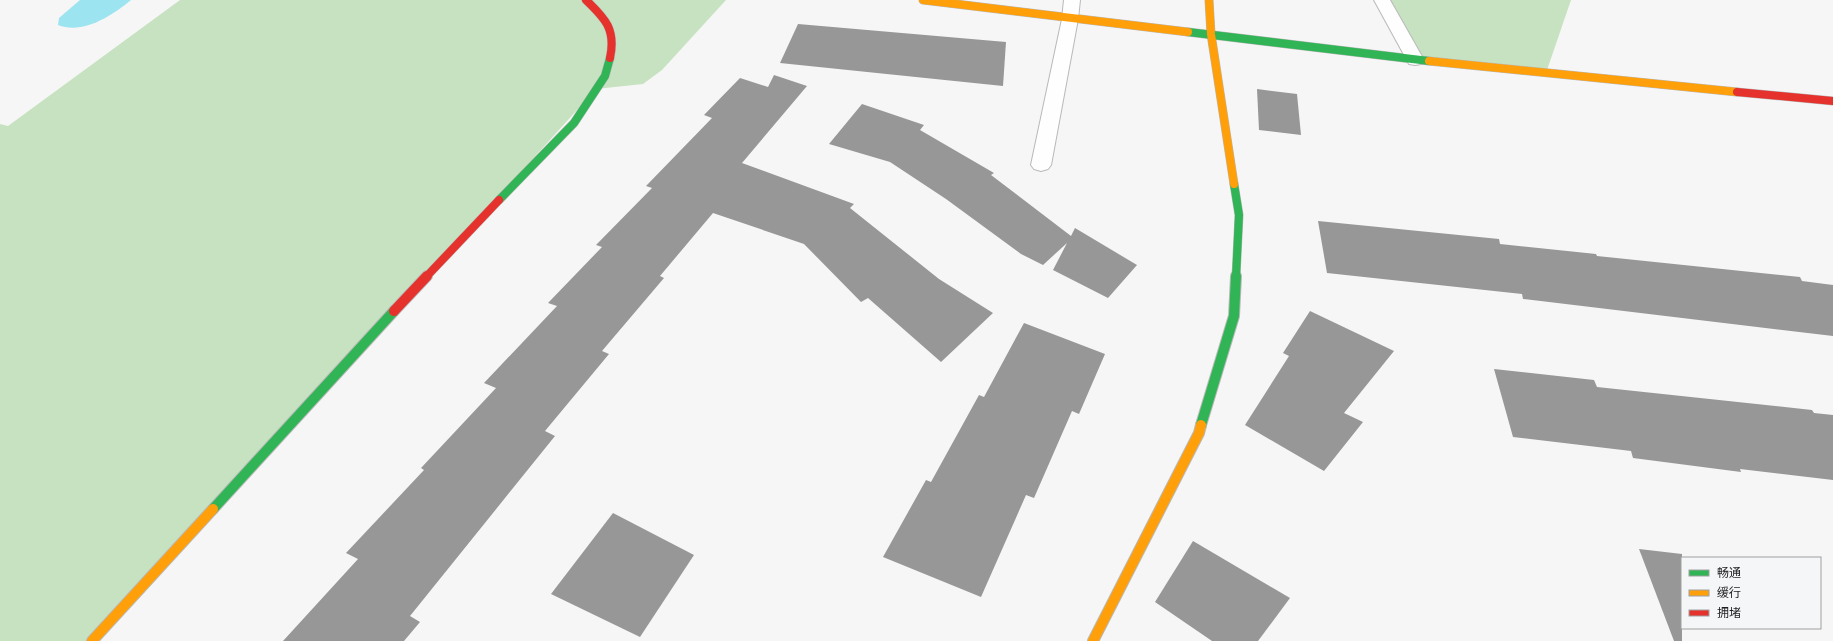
<svg xmlns="http://www.w3.org/2000/svg" width="1833" height="641" font-family="'Public Sans','Noto Sans SC',sans-serif">
  <style>
    .green { fill: #c7e2c1 }
    .water { fill: #9ce4f0 }
    .building { fill: #979797 }
    .lines { fill: none; stroke-linecap: round; stroke-linejoin: round }
    .street-casing { stroke: #b9b9b9; stroke-width: 2 }
    .fast-far1-casing { stroke: #b9b9b9; stroke-width: 9 }
    .fast-casing { stroke: #b9b9b9; stroke-width: 12 }
    .slow-far1-casing { stroke: #b9b9b9; stroke-width: 9 }
    .slow-casing { stroke: #b9b9b9; stroke-width: 12 }
    .jam-far1-casing { stroke: #b9b9b9; stroke-width: 9 }
    .jam-casing { stroke: #b9b9b9; stroke-width: 12 }
    .street { fill: #fefefe; fill-rule: evenodd }
    .fast-far1 { stroke: #30b455; stroke-width: 8 }
    .fast { stroke: #30b455; stroke-width: 10 }
    .slow-far1 { stroke: #ff9f0a; stroke-width: 8 }
    .slow { stroke: #ff9f0a; stroke-width: 10 }
    .jam-far1 { stroke: #e5322d; stroke-width: 8 }
    .jam { stroke: #e5322d; stroke-width: 10 }
  </style>
  <rect width="100%" height="100%" fill="#f6f6f6"/>
  <g class="green">
    <polygon points="180,0 726,0 662,70 643,84 596,89 96,641 0,641 0,124 8,126"/>
    <polygon points="1382,0 1571,0 1546,73 1415,60"/>
  </g>
  <path class="water" d="M 80,0 L 131,0 C 113,15 83,35 58,25 L 59,18 Z"/>
  <g class="building">
    <polygon points="798,24 1006,42 1003,86 780,63"/>
    <polygon points="774,75 807,86 742,163 854,204 850,208 939,279 993,313 941,362 868,298 861,302 804,244 713,213 660,276 664,278 602,351 609,354 545,431 555,436 410,616 420,622 404,641 283,641 358,559 346,553 424,470 421,468 496,388 484,383 557,306 548,303 602,247 596,245 652,188 646,186 712,118 704,115 740,78 768,87"/>
    <polygon points="1257,89 1297,94 1301,135 1259,130"/>
    <polygon points="862,104 924,125 920,130 994,173 991,175 1071,236 1075,228 1137,265 1108,298 1053,270 1067,243 1043,265 1021,254 946,199 890,162 829,144"/>
    <polygon points="1318,221 1499,239 1500,244 1596,254 1597,256 1800,277 1802,281 1833,285 1833,336 1523,299 1522,294 1327,273"/>
    <polygon points="1310,311 1394,351 1344,413 1363,422 1324,471 1245,425 1289,356 1283,353"/>
    <polygon points="1024,323 1105,354 1079,414 1072,411 1034,498 1026,495 981,597 883,557 926,480 931,482 979,395 984,397"/>
    <polygon points="1494,369 1594,380 1597,387 1812,410 1814,413 1833,415 1833,480 1740,469 1741,472 1633,458 1631,451 1513,437"/>
    <polygon points="613,513 694,555 640,637 551,594"/>
    <polygon points="1193,541 1290,598 1258,641 1212,641 1155,602"/>
    <polygon points="1639,549 1682,554 1682,641 1674,641"/>
  </g>
  <g class="lines">
    <g class="street-casing">
      <g id="street">
        <polygon points="1064,0 1080,0 1078,19 1051,165 1048,169 1041,171 1034,169 1031,165 1062,19"/>
        <polygon points="1374,0 1390,0 1424,60 1421,64 1415,65 1409,64"/>
      </g>
    </g>
    <g class="fast-far1-casing">
      <g id="fast-far1">
        <polyline points="1188,32 1429,61"/>
        <polyline points="1234,184 1239,215 1236,277"/>
        <polyline points="499,200 574,123 605,76 610,58"/>
      </g>
    </g>
    <g class="fast-casing">
      <g id="fast">
        <polyline points="1201,425 1234,316 1236,276"/>
        <polyline points="213,509 394,311"/>
      </g>
    </g>
    <g class="slow-far1-casing">
      <g id="slow-far1">
        <polyline points="923,0 1188,32"/>
        <polyline points="1209,0 1211,34 1234,184"/>
        <polyline points="1429,61 1737,92"/>
      </g>
    </g>
    <g class="slow-casing">
      <g id="slow">
        <polyline points="92,641 213,509"/>
        <polyline points="1093,641 1199,433 1201,425"/>
      </g>
    </g>
    <g class="jam-far1-casing">
      <g id="jam-far1">
        <path d="M 586,0 C 606,19 616,30 610,58"/>
        <polyline points="1737,92 1833,101"/>
        <polyline points="426,277 499,200"/>
      </g>
    </g>
    <g class="jam-casing">
      <polyline id="jam" points="394,311 427,276"/>
    </g>
    <use href="#street" class="street"/>
    <use href="#fast-far1" class="fast-far1"/>
    <use href="#fast" class="fast"/>
    <use href="#slow-far1" class="slow-far1"/>
    <use href="#slow" class="slow"/>
    <use href="#jam-far1" class="jam-far1"/>
    <use href="#jam" class="jam"/>
  </g>
  <rect x="1681" y="557" width="140" height="72" fill="#f5f6f7" stroke="#9fa0a1"/>
  <rect x="1689" y="570" width="20" height="6" fill="#30b455" stroke="#9fa0a1"/>
  <text x="1717" y="577" font-size="12" fill="#1f1f20">畅通</text>
  <rect x="1689" y="590" width="20" height="6" fill="#ff9f0a" stroke="#9fa0a1"/>
  <text x="1717" y="597" font-size="12" fill="#1f1f20">缓行</text>
  <rect x="1689" y="610" width="20" height="6" fill="#e5322d" stroke="#9fa0a1"/>
  <text x="1717" y="617" font-size="12" fill="#1f1f20">拥堵</text>
</svg>
